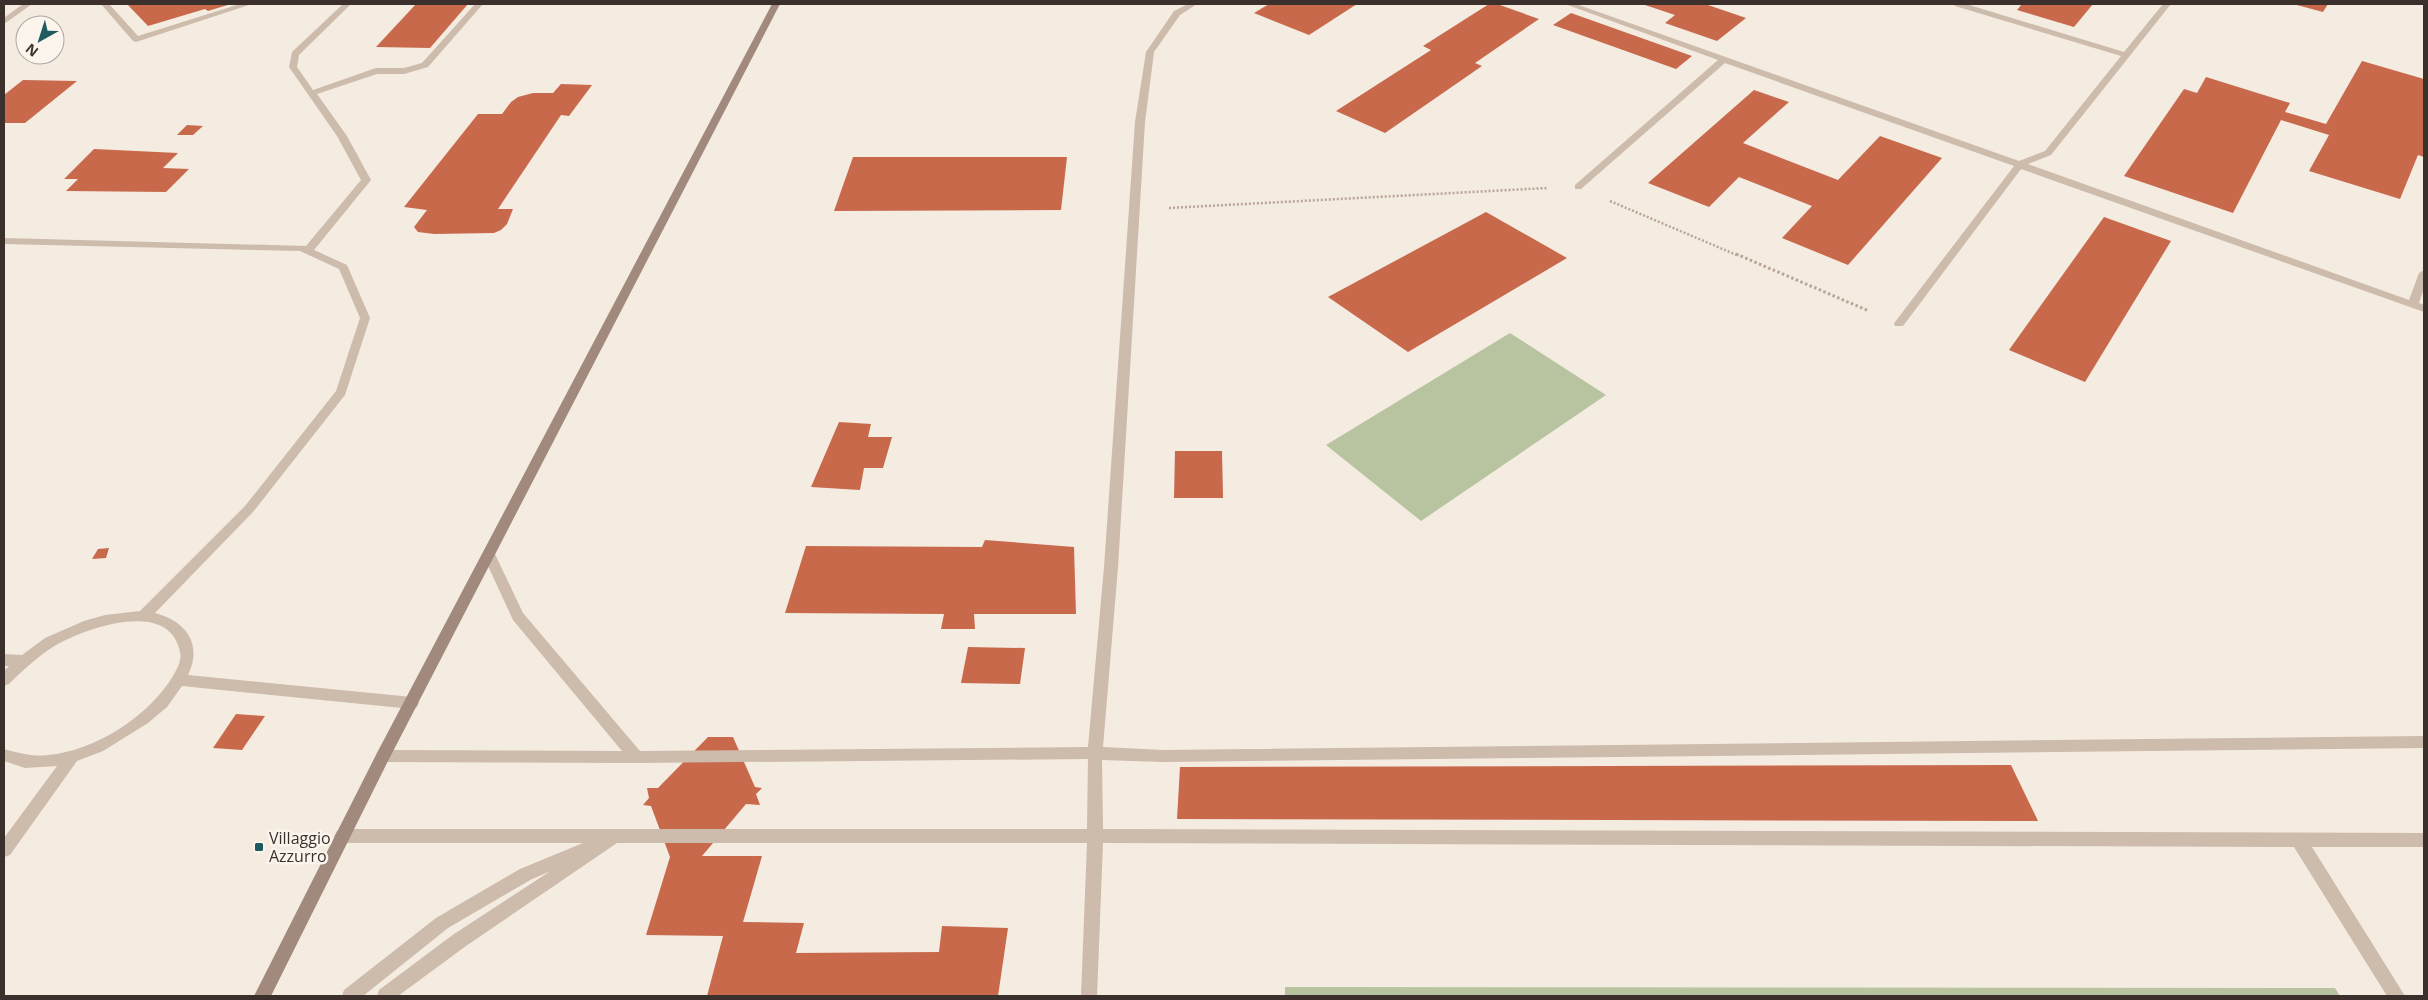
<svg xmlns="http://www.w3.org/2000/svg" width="2428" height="1000" font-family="'Open Sans',sans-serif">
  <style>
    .green { fill: #b8c4a0 }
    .building { fill: #c8694b }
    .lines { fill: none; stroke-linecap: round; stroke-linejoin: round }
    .path-far1 { stroke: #b9a596; stroke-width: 2.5; stroke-dasharray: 2 2; stroke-linecap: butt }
    .path { stroke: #b9a596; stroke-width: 3; stroke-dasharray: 2.5 2.5; stroke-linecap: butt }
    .service { fill: #cdbbac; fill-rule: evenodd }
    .minor { fill: #cdbbac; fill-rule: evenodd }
    .secondary { fill: #a18a7d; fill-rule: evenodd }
    .poi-dot { fill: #1f5a5e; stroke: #fbf5ee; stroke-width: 2 }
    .labels { text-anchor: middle; stroke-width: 5; stroke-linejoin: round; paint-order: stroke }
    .near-poi-label { font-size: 16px; fill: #3b302b; stroke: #fbf5ee; text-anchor: start }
  </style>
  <rect width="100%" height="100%" fill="#f4ebe1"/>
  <g class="green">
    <polygon points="1510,333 1606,395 1421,521 1326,445"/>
    <polygon points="1285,987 2335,988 2340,996 1285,996"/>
  </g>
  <g class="building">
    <polygon points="127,4 231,4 208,11 205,9 148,26"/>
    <polygon points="416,4 468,4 430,48 376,47"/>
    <polygon points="1269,4 1357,4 1309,35 1254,13"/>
    <polygon points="1489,4 1497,4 1539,19 1475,63 1482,66 1385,133 1336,111 1431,50 1423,46"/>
    <polygon points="1642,4 1705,4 1746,18 1717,41 1665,23 1675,15"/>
    <polygon points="2022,4 2093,4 2074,27 2017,10"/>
    <polygon points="2293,4 2328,4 2323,12"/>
    <polygon points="1571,13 1692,56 1676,69 1553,25"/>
    <polygon points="2362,61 2424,79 2424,157 2418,155 2400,199 2309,171 2329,135 2281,120 2233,213 2124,176 2184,89 2197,93 2206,77 2290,103 2285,112 2326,124"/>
    <polygon points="23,80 77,81 25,123 4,123 4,95"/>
    <polygon points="561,84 592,85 569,116 561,115 498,209 513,209 507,224 501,230 494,233 434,234 418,232 414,227 427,210 404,207 478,114 502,114 511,102 518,97 533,93 553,93"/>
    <polygon points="1754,90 1789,102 1743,143 1838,180 1880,136 1942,158 1848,265 1782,238 1812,206 1739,177 1709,207 1648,183"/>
    <polygon points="187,125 203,126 193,135 177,135"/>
    <polygon points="94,149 178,153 163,168 189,169 166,192 66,191 78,179 64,179"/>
    <polygon points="853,157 1067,157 1061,210 834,211"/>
    <polygon points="1486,212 1567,258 1408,352 1328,297"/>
    <polygon points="2104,217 2171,241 2085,382 2009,350"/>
    <polygon points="839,422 871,424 868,437 892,437 883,468 864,468 860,490 811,487"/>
    <polygon points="1175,451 1222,451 1223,498 1174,498"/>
    <polygon points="985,540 1074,547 1076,614 974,614 975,629 941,629 944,614 785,613 806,546 982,547"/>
    <polygon points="109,548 106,558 92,559 98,549"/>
    <polygon points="968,647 1025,648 1020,684 961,683"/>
    <polygon points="236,714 265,716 242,750 213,748"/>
    <polygon points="708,737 733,737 755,787 762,788 756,794 760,805 746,804 702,856 762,856 743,922 804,923 796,953 939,952 942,926 1008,928 998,996 707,996 723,936 646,935 670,857 651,806 643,805 649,798 647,788 658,788"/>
    <polygon points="2011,765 2038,821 1177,819 1180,767"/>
  </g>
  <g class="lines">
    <g class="path-far1">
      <polyline points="1610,201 1739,256"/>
      <polyline points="1169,208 1547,188"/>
    </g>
    <polyline class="path" points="1736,254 1869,311"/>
    <g class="service">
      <polygon points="1188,4 1197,4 1180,15 1154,52 1145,122 1118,567 1103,747 1163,750 2424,736 2424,748 1163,762 1102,760 1103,829 2424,833 2424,847 2312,847 2405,996 2387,996 2294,847 1103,843 1097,996 1081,996 1087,843 605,843 603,849 532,879 448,928 363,996 342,996 344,990 436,918 520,869 583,843 342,843 337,841 334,836 337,831 342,829 1087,829 1088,759 636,763 383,762 378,761 376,756 378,751 383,750 622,751 513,620 483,555 484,552 494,552 523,613 640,751 1088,747 1104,567 1135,122 1146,52 1174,11"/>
      <polygon points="1565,4 1576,4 2019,161 2045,151 2121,56 1955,6 1954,4 1966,4 2124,52 2163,4 2171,4 2051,155 2028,164 2409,300 2419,273 2424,270 2424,288 2419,303 2424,305 2424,312 2021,169 1903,326 1895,326 1894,324 1895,322 2014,166 1725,63 1581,189 1575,189 1575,185 1718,60"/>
    </g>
    <g class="minor">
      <polygon points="23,4 32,4 4,24 4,18"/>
      <polygon points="101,4 109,4 138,36 240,4 252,4 136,42 133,41"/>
      <path d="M 343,4 L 351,4 L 299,55 L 297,67 L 313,90 L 376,68 L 404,68 L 422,63 L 475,4 L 483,4 L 428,67 L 404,74 L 377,74 L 317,94 L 347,136 L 371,180 L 314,250 L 347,265 L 370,318 L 345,395 L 253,512 L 155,613 C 186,621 203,644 188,675 L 412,697 L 417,699 L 419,703 L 417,707 L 412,709 L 182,686 L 167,707 L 148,723 L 103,751 L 77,761 L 10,855 L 4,857 L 4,838 L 57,766 L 25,768 L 4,761 L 4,749 C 19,753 32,757 48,755 C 95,751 149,716 173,676 C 177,669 182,660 180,652 C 170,598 86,628 56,645 C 38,656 23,670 9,684 L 4,686 L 4,671 L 9,666 L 4,666 L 4,654 L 22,655 L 45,638 L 84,621 L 105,615 L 140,611 L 245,506 L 336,391 L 360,318 L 339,269 L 300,251 L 4,244 L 4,238 L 306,246 L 361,180 L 337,136 L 289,67 L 292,52 Z"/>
      <polygon points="612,831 617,833 620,838 617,843 466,946 398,996 377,996 379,990 454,934"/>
    </g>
    <polygon class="secondary" points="772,4 780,4 388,761 271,996 254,996 378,751"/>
  </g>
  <rect class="poi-dot" x="254" y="842" width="10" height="10" rx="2.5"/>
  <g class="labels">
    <g class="near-poi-label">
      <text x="269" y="844">Villaggio<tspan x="269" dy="18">Azzurro</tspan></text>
    </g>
  </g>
  <rect width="2428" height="1000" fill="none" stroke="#3b302b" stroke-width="10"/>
  <g transform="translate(40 40) rotate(219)"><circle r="24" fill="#fbf5ee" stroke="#aea6a0"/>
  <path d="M0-4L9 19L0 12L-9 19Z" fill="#1f5a5e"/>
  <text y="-8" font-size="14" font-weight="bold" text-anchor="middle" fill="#3b302b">N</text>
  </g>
</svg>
